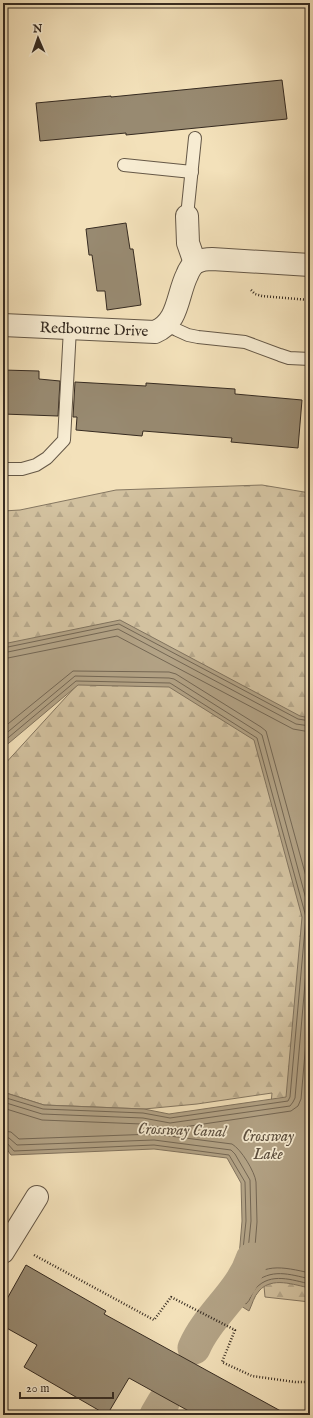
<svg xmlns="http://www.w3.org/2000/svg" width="313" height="1418" font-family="'IM FELL English',serif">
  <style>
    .forest { fill: url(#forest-firs); stroke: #847660 }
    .water { fill: #b3a386; stroke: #81735e }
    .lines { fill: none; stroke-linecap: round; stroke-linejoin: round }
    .shore { stroke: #746754; stroke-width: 1 }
    .canal { stroke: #b3a386; stroke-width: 33 }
    .building { fill: #988a71; stroke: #362b21 }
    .service-casing { stroke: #655847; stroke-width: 14 }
    .minor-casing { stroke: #655847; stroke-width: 24 }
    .path { stroke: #362b21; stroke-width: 2.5; stroke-dasharray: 1 2; stroke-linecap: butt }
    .service { stroke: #f7ecd2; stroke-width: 12 }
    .minor { stroke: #f7ecd2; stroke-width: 22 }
    .labels { text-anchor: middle; stroke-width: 3.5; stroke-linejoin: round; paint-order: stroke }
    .street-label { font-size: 15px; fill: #362b21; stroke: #f7ecd2 }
    .water-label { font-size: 16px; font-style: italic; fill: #5c4f3f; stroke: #f7ecd2 }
  </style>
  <defs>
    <pattern id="forest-firs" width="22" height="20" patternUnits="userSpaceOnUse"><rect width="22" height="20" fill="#d3c2a0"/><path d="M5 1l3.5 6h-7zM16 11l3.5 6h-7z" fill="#b6a78a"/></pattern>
  </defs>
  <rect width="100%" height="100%" fill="#f3e1ba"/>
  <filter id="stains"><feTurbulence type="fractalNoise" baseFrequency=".005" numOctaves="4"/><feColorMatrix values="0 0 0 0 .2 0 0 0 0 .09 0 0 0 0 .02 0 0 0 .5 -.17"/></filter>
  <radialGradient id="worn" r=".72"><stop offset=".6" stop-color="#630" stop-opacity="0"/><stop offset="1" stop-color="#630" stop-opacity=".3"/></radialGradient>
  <polygon class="forest" points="262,485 310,493 310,1302 265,1297 262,1265 260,1226 272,1093 197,1104 144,1109 44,1105 3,1092 3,766 77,685 3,674 3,511 20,510 116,490"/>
  <path class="water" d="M 120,620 L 300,716 L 310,718 L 310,1288 C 294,1285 272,1276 259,1291 C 254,1296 252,1305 249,1311 L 217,1291 L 239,1257 L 242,1221 L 241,1183 L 227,1158 L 154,1149 L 11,1155 L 3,1144 L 3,1092 L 44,1105 L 144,1109 L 169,1114 L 286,1097 L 302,917 L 254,740 L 169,687 L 78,685 L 3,748 L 3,644 Z"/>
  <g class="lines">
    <g class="shore">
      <polyline points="3,648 119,624 298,719 310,721"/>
      <polyline points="3,653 118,629 296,724 310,726"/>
      <polyline points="3,659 117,636 293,729 310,732"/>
      <polyline points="3,728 73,671 169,672 176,674 261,727 266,731 310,891"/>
      <polyline points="3,736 75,676 169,678 174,679 258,732 262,735 310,914"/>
      <polyline points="3,742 76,681 170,683 257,738 306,917 290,1097 288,1101 170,1118 143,1113 43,1109 3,1097"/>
      <polyline points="3,1102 42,1114 143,1118 170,1123 290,1106 293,1102 295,1098 310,926"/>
      <polyline points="3,1108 42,1120 142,1124 170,1129 291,1111 298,1106 301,1099 310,995"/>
      <path d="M 3,1131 L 11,1132 L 19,1139 L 154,1134 L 232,1144 C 241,1149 255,1172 256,1182 L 257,1222 L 254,1259 L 239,1287 L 243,1288 C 260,1261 283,1267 310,1273"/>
      <path d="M 3,1137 L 9,1138 L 17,1145 L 154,1140 L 231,1150 L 235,1154 L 250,1180 L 251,1221 L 247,1260 L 231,1288 L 244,1297 C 248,1293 249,1287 253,1284 C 271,1268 289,1274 310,1279"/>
      <path d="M 3,1142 L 7,1143 L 14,1151 L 154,1145 L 229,1155 L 245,1182 L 246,1221 L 242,1259 L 224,1288 L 224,1290 L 246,1304 C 251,1300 251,1293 256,1288 C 271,1272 292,1280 310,1284"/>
    </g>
    <g class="canal">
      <path d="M 194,1348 C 208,1315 241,1293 252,1259"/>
      <polyline points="156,1415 163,1403"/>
    </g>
  </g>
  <g class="building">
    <polygon points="282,80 287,119 126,135 126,133 40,141 36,103 111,96 111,97"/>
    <polygon points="126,223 130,249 133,249 141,305 107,310 105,291 97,291 92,255 89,255 86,229"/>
    <polygon points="3,370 39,371 39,379 60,381 58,416 3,414"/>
    <polygon points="75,382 146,386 146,383 235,389 235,394 302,400 298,448 231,442 232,438 143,431 142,436 76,430 77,417 73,417"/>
    <polygon points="26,1265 106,1311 104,1314 288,1415 196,1415 129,1378 107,1415 24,1367 37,1345 3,1326 3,1306"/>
  </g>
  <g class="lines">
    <g class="service-casing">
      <g id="service">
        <polyline points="124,165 192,172"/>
        <polyline points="187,216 195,138"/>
        <polyline points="167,325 177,330 188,335 198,337 245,342 280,355 289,358 310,359"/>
        <polyline points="3,469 22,469 36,465 47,458 64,440 70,328"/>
      </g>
    </g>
    <g class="minor-casing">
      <g id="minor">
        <polyline points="187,216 188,243 195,263"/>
        <path d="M 3,325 L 155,332 C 179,322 177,295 187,275 C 189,270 192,265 196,262 C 201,260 206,259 212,259 L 310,265"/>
        <polyline points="3,1252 37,1197"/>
      </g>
    </g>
    <g class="path">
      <polyline points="251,290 255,294 262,296 310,300"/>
      <polyline points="34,1255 154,1320 171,1297 235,1330 222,1362 252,1376 295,1382 310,1382"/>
    </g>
    <use href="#service" class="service"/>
    <use href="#minor" class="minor"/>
  </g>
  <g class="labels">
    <g class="street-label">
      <text transform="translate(94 329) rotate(2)" y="5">Redbourne Drive</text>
    </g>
    <g class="water-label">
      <text transform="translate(182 1129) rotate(2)" y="6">Crossway Canal</text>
      <text x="268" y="1141">Crossway<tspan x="268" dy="18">Lake</tspan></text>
    </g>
  </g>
  <rect width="313" height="1418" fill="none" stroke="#f3e1ba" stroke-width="16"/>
  <rect x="4" y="4" width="305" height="1410" fill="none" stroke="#362b21" stroke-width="2"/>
  <rect x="8" y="8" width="297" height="1402" fill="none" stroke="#362b21"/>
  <g transform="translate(38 38) rotate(358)" stroke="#f7ecd2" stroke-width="3" paint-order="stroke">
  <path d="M0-3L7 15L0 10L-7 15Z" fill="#362b21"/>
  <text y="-6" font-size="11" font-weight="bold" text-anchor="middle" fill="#362b21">N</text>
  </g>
  <path d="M20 1392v6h93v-6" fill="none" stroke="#362b21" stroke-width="2"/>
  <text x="26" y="1392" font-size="12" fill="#362b21" stroke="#f7ecd2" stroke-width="3" paint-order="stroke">20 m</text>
  <rect width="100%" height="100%" filter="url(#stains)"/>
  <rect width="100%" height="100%" fill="url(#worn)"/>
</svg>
